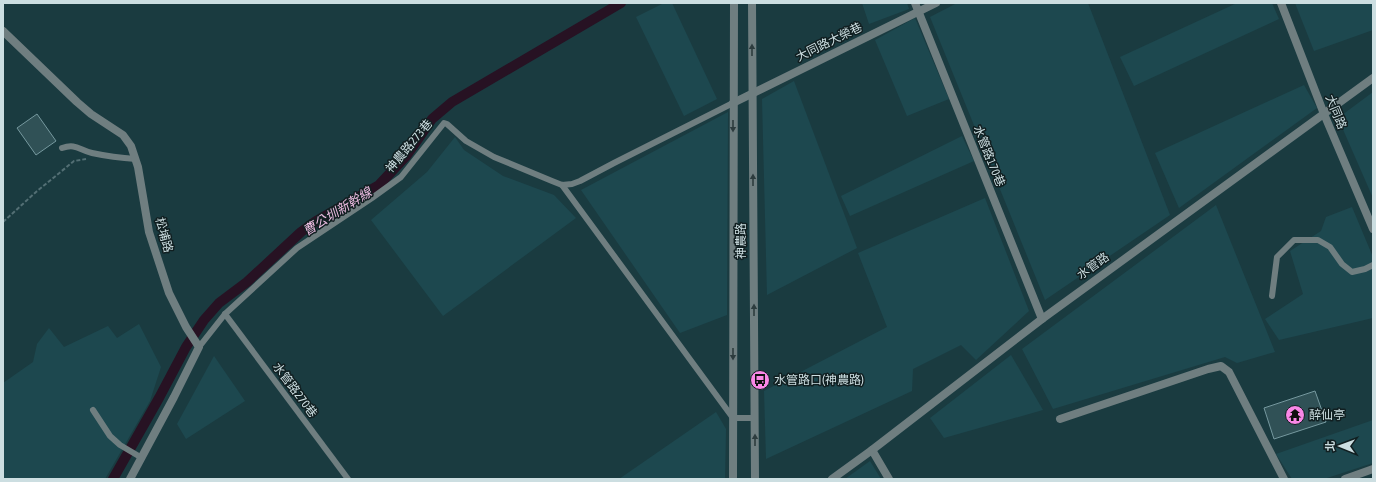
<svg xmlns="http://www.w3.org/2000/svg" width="1376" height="482" font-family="'Asap Condensed','Noto Sans TC',sans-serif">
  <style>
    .built { fill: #1d484f }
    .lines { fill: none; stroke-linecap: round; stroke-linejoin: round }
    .canal { stroke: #271223; stroke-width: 10 }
    .building { fill: #305156; stroke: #76999f }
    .path { stroke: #536f74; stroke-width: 2; stroke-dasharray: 4 2; stroke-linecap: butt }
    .service { stroke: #6f7e80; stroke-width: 6 }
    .minor { stroke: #6f7e80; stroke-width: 8 }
    .tertiary { stroke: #6f7e80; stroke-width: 8 }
    .oneway { fill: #2d3c3e }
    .labels { text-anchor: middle; stroke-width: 3; stroke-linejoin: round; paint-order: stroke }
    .street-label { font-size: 12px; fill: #ccdee1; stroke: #111f21 }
    .poi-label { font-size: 12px; fill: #ccdee1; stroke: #111f21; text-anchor: start }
    .water-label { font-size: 13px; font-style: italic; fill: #edbde2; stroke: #111f21 }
  </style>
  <rect width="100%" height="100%" fill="#1a3b40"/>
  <g class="built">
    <polygon points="664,3 672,3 717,99 684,116 636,17"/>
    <polygon points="862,3 907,3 909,9 869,24"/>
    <polygon points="957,3 1088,3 1170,215 1045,300 930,17"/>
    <polygon points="1237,3 1272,3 1279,19 1134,86 1120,57"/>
    <polygon points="1295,3 1373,3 1373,30 1314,51"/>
    <polygon points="915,18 949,99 907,116 875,40"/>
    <polygon points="794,81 857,248 767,295 762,99"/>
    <polygon points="1304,85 1317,108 1179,208 1155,153"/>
    <polygon points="1373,92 1373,198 1338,118"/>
    <polygon points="728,112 727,315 680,333 581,190"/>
    <polygon points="962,136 974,161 850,216 841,196"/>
    <polygon points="455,137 464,150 503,176 554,195 576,218 443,316 371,220 427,172"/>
    <polygon points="985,198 1029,311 976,360 961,345 913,369 912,391 766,459 764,391 887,327 858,253"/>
    <polygon points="1216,205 1275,352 1237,363 1225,357 1053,409 1022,349"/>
    <polygon points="1352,207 1373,257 1373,318 1279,340 1265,319 1303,294 1290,251 1321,231 1326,217"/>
    <polygon points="139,324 161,367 150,401 105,479 3,479 3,383 33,362 37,344 49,328 64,347 108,326 117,338"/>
    <polygon points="1011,355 1043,410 944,438 930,418"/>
    <polygon points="214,356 245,401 186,439 177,424"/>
    <polygon points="716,412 726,429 725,479 619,479"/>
    <polygon points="1373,420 1373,463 1324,479 1292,479 1276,454"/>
    <polygon points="870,461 881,479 845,479"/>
  </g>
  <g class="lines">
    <polyline class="canal" points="113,479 159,398 186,347 204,320 219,303 247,282 301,232 316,221 379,185 407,155 432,119 452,102 621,3"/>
  </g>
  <g class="building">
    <polygon points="37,114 56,141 36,155 17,128"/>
    <polygon points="1315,391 1326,422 1274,439 1264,408"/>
  </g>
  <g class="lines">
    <polyline class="path" points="3,222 36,192 74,161 86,159"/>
    <g class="service">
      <path d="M 62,148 C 76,143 79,150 92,153 C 106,156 121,158 136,159"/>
      <polyline points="562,185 733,418 755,418"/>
      <polyline points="1272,296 1277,257 1294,240 1318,240 1330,247 1342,264 1352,272 1365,269 1373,265"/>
      <polyline points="225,314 348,479"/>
      <polyline points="199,347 225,314 297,248 372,198 401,177 444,123 447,124 466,141 494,157 552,181 562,185 572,184 580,181 614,163 733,103"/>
      <polyline points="93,410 110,436 120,445 142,458"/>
    </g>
    <g class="minor">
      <polyline points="915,3 1042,319"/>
      <polyline points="733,103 936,3"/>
      <polyline points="1060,419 1208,369 1221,366 1229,372 1284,479"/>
      <polyline points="872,450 889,479"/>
      <polyline points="832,479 872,450 1042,319 1373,78"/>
      <polyline points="1345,479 1373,469"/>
    </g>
    <g class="tertiary">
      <polyline points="752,3 755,479"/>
      <polyline points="1281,3 1324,114 1373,229"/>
      <polyline points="3,31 77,102 91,114 123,135 131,146 138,167 149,232 169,293 186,327 199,347 174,397 130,479"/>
      <polyline points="733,479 734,3"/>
    </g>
  </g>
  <defs><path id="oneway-solid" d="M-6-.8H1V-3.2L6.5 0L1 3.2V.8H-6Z"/></defs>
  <g class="oneway">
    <use href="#oneway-solid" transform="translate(752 50) rotate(-90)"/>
    <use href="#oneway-solid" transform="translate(733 126) rotate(90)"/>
    <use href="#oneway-solid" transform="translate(753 180) rotate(-90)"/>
    <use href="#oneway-solid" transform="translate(754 310) rotate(-90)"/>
    <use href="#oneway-solid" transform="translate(733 354) rotate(90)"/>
    <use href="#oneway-solid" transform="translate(755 440) rotate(-90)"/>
  </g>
  <defs>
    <g id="bus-disc" transform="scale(1)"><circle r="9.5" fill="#fa87e6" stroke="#111f21"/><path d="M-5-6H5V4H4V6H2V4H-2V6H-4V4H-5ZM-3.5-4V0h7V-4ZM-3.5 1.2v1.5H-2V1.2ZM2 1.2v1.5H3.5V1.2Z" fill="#111"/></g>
    <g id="temple-disc" transform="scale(1)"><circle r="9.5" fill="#fa87e6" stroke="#111f21"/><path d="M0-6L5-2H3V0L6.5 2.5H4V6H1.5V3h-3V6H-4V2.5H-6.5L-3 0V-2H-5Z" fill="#111"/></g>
  </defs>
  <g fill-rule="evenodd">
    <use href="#bus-disc" x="760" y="380"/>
    <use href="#temple-disc" x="1295" y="415"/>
  </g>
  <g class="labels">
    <g class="street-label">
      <text transform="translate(829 42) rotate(-26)" y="4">大同路大榮巷</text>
      <text transform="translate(1336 112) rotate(68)" y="4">大同路</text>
      <text transform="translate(409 146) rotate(-50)" y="4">神農路273巷</text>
      <text transform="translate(989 156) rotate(68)" y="4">水管路170巷</text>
      <text transform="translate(164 235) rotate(75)" y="4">松埔路</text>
      <text transform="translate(741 241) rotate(-90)" y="4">神農路</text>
      <text transform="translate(1093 266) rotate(-36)" y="4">水管路</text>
      <text transform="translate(295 390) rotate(53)" y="4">水管路270巷</text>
    </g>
    <g class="poi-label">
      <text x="774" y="384">水管路口(神農路)</text>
      <text x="1309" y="419">醉仙亭</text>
    </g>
    <g class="water-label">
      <text transform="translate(337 211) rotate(-32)" y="5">曹公圳新幹線</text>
    </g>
  </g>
  <rect width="1376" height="482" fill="none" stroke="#ccdee1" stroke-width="8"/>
  <g transform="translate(1340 446) rotate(271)" stroke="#111f21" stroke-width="3" paint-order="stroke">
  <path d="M0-3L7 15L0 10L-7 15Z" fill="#ccdee1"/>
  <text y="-6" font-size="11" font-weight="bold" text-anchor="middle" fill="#ccdee1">北</text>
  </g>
</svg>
